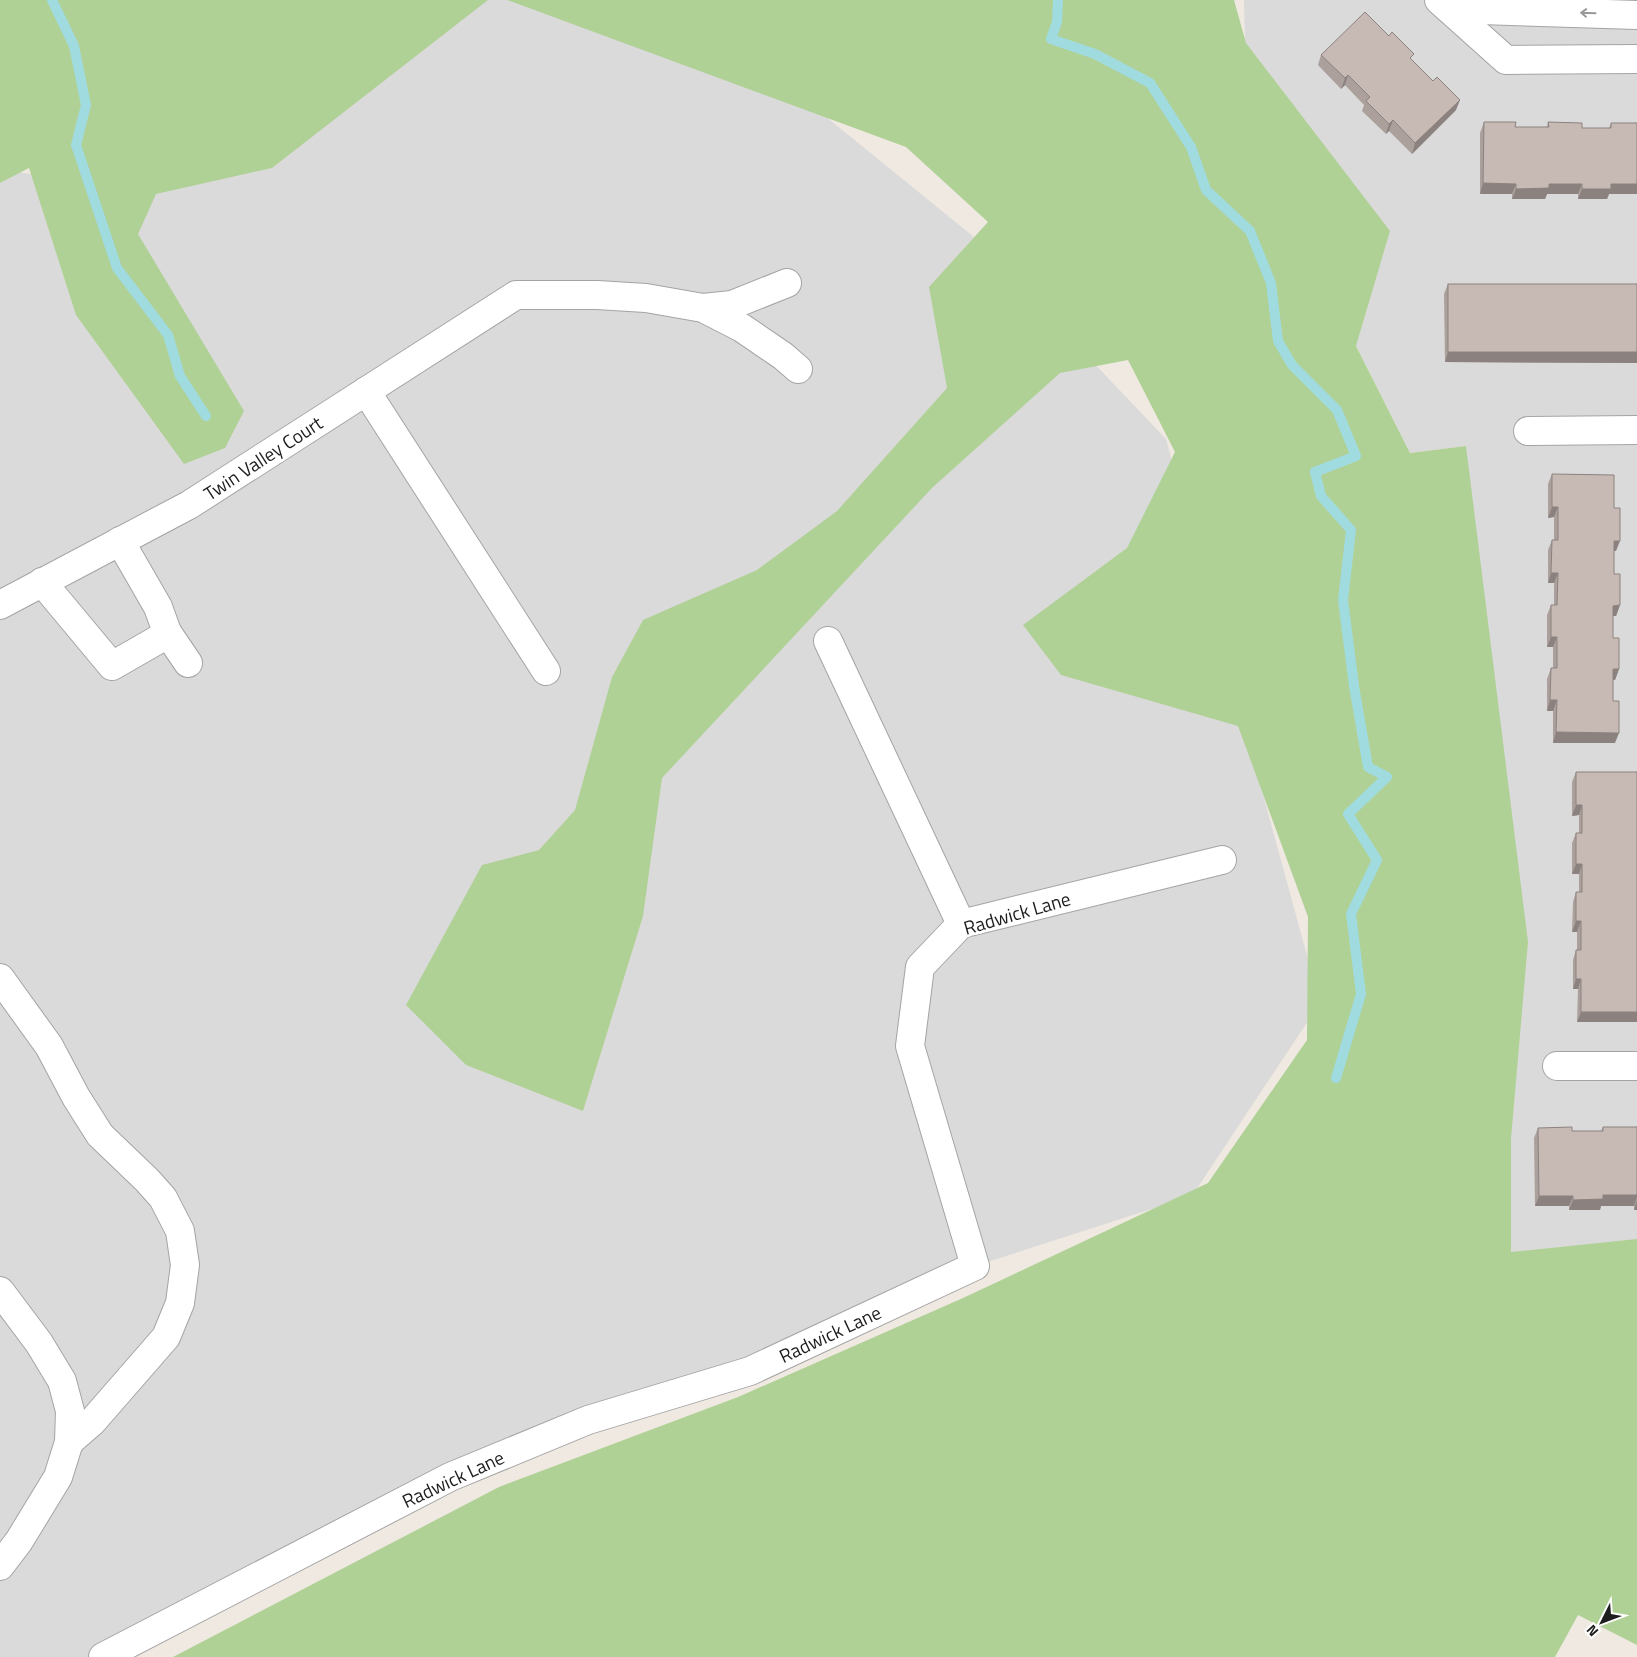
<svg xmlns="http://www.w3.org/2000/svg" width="1637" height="1657" font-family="'Titillium Web',sans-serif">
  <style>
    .residential { fill: #dbdada }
    .forest { fill: #b0d195 }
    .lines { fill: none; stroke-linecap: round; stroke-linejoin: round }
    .stream { stroke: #a0dbdf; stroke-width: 10 }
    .minor-casing { stroke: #a4a4a4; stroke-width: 30 }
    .minor { stroke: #fff; stroke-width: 28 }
    .wall { fill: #aba09c }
    .shaded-wall { fill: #8b827f }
    .building { fill: #c7bab5; stroke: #8b827f }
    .oneway { stroke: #999 }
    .labels { text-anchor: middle; stroke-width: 5; stroke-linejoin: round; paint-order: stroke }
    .street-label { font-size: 19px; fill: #1d1d1d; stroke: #fff }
  </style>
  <rect width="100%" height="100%" fill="#efe9e2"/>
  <g class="residential">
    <polygon points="446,0 556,0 718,29 974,237 1166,439 1320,1003 1192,1196 975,1266 750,1371 588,1420 103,1657 0,1657 0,169 84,183"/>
    <polygon points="1244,0 1637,0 1637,1264 1511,1252 1511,1139 1466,446 1410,453 1356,346 1245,43"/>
  </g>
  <g class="forest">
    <polygon points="0,0 488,0 272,168 156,194 138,234 244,411 225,448 184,464 76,315 29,168 0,183"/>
    <polygon points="507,0 1234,0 1246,43 1390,231 1356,346 1410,453 1466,446 1528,942 1511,1139 1511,1252 1637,1239 1637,1645 1578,1615 1555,1657 173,1657 499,1487 738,1397 963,1298 1208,1183 1307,1040 1308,917 1238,726 1061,675 1023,625 1127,548 1175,452 1128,360 1060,373 932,488 662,778 643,916 583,1111 466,1065 406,1005 482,865 539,850 575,810 612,677 643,620 757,570 837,511 947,388 929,287 988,222 906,147"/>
  </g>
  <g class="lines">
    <g class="stream">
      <polyline points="52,0 74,46 86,105 76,145 117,268 168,335 180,376 206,416"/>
      <polyline points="1058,0 1057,22 1051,39 1095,54 1150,83 1191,147 1206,190 1250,231 1271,283 1278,341 1292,365 1337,410 1356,456 1315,472 1321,496 1351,530 1343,600 1354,686 1368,767 1387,777 1348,814 1377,860 1351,914 1361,994 1336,1078"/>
    </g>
    <g class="minor-casing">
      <g id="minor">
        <polyline points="1439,0 1506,60 1637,59"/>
        <polyline points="1449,9 1637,15"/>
        <polyline points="703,308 732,305 787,283"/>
        <polyline points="366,391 546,671"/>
        <polyline points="1528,431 1637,430"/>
        <polyline points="42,582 112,666 159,639 167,632 158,607 120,541"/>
        <polyline points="0,605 189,505 516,295 597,295 646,298 703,308 742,328 783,356 798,369"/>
        <polyline points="167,632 188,663"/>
        <polyline points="828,641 961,924"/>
        <polyline points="0,978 49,1046 76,1097 100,1135 147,1180 163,1198 180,1231 185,1265 180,1303 166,1337 92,1422 69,1442"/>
        <polyline points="1557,1066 1637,1066"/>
        <polyline points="0,1291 39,1343 62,1381 70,1411 69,1442 58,1477 19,1541 0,1566"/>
        <polyline points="103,1657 450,1477 588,1420 750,1371 975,1266 910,1046 920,967 961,924 1222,860"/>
      </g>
    </g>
    <use href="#minor" class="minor"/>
  </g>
  <g class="wall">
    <polygon points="1321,55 1412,60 1456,110 1412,154 1389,131 1386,134 1362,111 1364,105 1345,85 1341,89 1318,65"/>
    <polygon points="1484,122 1515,127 1547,127 1548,122 1582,128 1609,128 1611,123 1637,123 1637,194 1609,194 1607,199 1578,199 1578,194 1547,194 1545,199 1512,199 1512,194 1480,194 1480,133"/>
    <polygon points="1448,284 1637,284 1637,363 1445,362 1444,294"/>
    <polygon points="1552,474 1614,508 1616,551 1614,551 1614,574 1620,605 1616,616 1613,616 1613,638 1619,669 1615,680 1613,679 1613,701 1615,743 1553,743 1553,711 1547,711 1547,679 1551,668 1553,668 1553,647 1547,647 1547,615 1551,605 1554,605 1554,583 1548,583 1548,550 1552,540 1554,540 1554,517 1548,518 1548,484"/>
    <polygon points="1576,772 1637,772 1637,1022 1577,1022 1578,989 1573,989 1573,960 1576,950 1577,950 1577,932 1572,932 1573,902 1576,892 1579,892 1579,874 1572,874 1572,843 1576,833 1579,833 1579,815 1572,816 1572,782"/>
    <polygon points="1603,1127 1637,1127 1637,1210 1634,1210 1634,1206 1601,1206 1600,1210 1569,1210 1569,1206 1535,1206 1534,1138 1538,1128 1572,1131 1601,1131"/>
  </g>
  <g class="shaded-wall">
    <polygon points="1348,75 1345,85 1341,89 1345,78"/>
    <polygon points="1460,100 1456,110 1412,154 1415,143"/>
    <polygon points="1393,120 1389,131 1386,134 1389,124"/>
    <polygon points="1483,183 1516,184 1512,194 1480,194"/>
    <polygon points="1549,184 1582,184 1578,194 1547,194 1545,199 1512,199 1516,189"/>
    <polygon points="1611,184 1637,184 1637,194 1609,194 1607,199 1578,199 1582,189"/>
    <polygon points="1448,352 1637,352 1637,363 1445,362"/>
    <polygon points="1552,507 1558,507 1554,517 1548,518"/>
    <polygon points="1614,541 1620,541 1616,551 1610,551"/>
    <polygon points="1551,573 1558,573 1554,583 1548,583"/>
    <polygon points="1620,605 1616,616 1610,616 1613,606"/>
    <polygon points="1551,637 1557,637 1553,647 1547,647"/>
    <polygon points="1613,669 1619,669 1615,680 1609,679"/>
    <polygon points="1550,700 1557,700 1553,711 1547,711"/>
    <polygon points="1556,732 1619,733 1615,743 1553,743"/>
    <polygon points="1576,805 1582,805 1579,815 1572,816"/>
    <polygon points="1576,864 1582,864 1579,874 1572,874"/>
    <polygon points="1576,921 1581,921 1577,932 1572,932"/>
    <polygon points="1576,979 1581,979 1578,989 1573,989"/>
    <polygon points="1581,1012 1637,1012 1637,1022 1577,1022"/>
    <polygon points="1603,1195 1637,1195 1637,1197 1634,1206 1601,1206 1600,1210 1569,1210 1573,1200"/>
    <polygon points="1539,1196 1573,1196 1569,1206 1535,1206"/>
    <polygon points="1637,1200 1637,1210 1634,1210"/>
  </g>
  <g class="building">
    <polygon points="1365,12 1389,36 1392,32 1414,54 1410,58 1433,81 1437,77 1460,100 1415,143 1393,120 1389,124 1366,101 1370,97 1348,75 1345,78 1321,55"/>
    <polygon points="1484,122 1516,122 1515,127 1549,127 1548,122 1582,123 1582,128 1611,128 1611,123 1637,123 1637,184 1611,184 1611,189 1582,189 1582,184 1549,184 1549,188 1516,189 1516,184 1483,183"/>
    <rect x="1448" y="284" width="189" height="68"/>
    <polygon points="1552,474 1614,475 1614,508 1620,508 1620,541 1614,541 1614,574 1620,574 1620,605 1613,606 1613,638 1619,638 1619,669 1613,669 1613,701 1619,701 1619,733 1556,732 1557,700 1550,700 1551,668 1557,668 1557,637 1551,637 1551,605 1557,605 1558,573 1551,573 1552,540 1558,540 1558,507 1552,507"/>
    <polygon points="1576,772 1637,772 1637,1012 1581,1012 1581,979 1576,979 1576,950 1581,950 1581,921 1576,921 1576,892 1582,892 1582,864 1576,864 1576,833 1582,833 1582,805 1576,805"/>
    <polygon points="1572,1127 1572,1131 1603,1131 1603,1127 1637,1127 1637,1195 1603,1195 1603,1199 1573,1200 1573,1196 1539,1196 1538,1128"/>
  </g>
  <defs><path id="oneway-shaft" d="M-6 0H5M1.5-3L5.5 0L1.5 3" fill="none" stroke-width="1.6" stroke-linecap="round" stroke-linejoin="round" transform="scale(1.25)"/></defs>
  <use class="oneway" href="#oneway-shaft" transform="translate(1588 13) rotate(-178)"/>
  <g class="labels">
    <g class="street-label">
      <text transform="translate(263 458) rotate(-33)" y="7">Twin Valley Court</text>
      <text transform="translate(1017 913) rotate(-16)" y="7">Radwick Lane</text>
      <text transform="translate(830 1334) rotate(-25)" y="7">Radwick Lane</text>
      <text transform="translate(453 1479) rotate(-25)" y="7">Radwick Lane</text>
    </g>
  </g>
  <g transform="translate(1602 1622) rotate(228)" stroke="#ffffff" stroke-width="4" paint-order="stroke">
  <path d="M0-4L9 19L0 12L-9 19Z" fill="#1d1d1d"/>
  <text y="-8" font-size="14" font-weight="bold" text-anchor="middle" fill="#1d1d1d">N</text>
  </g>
</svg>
